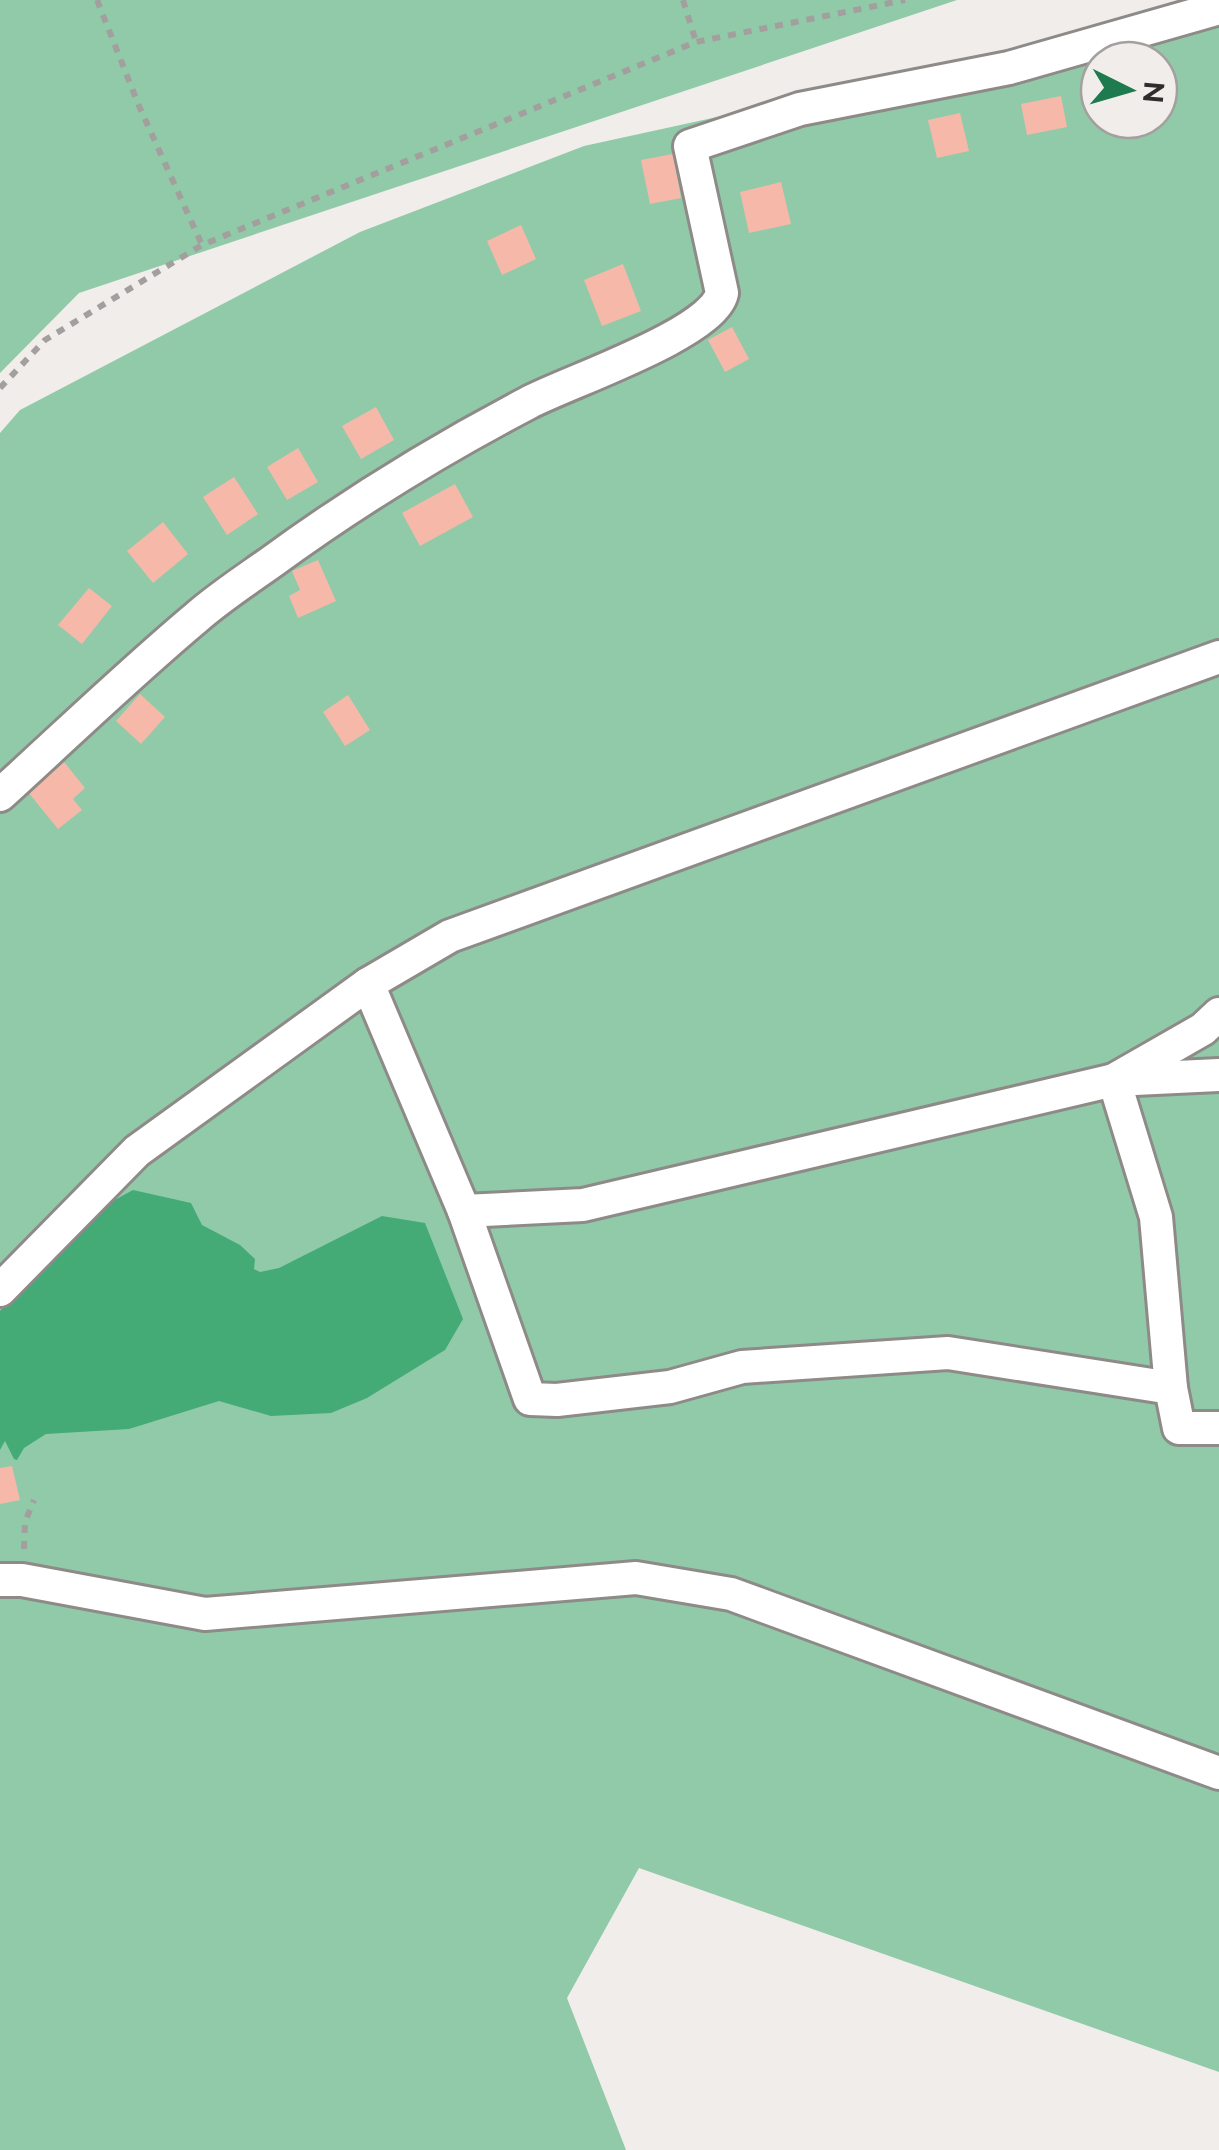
<svg xmlns="http://www.w3.org/2000/svg" width="1219" height="2150" font-family="Raleway,sans-serif">
  <style>
    .green { fill: #91caa8; fill-rule: evenodd }
    .water { fill: #44ab77 }
    .building { fill: #f6b9a9 }
    .lines { fill: none; stroke-linecap: round; stroke-linejoin: round }
    .minor-casing { stroke: #8e8a88; stroke-width: 38 }
    .path { stroke: #a39f9e; stroke-width: 6; stroke-dasharray: 8 8; stroke-linecap: butt }
    .minor { stroke: #fff; stroke-width: 32 }
  </style>
  <rect width="100%" height="100%" fill="#f1edeb"/>
  <g class="green">
    <polygon points="0,0 957,0 79,293 0,373"/>
    <path d="M 1219,1 L 1219,2072 L 639,1868 L 567,1998 L 626,2150 L 0,2150 L 0,433 L 20,410 L 360,232 L 584,146 L 905,76 ZM 1099,60 L 1159,60 L 1159,120 L 1099,120 Z"/>
  </g>
  <polygon class="water" points="133,1190 191,1203 202,1225 240,1245 255,1259 254,1269 260,1272 279,1268 382,1216 425,1223 463,1319 445,1350 367,1398 331,1413 271,1416 219,1401 129,1429 46,1434 24,1448 17,1460 14,1459 5,1441 0,1450 0,1311 89,1214"/>
  <g class="building">
    <polygon points="1061,96 1067,127 1027,135 1021,104"/>
    <polygon points="960,113 969,151 937,158 928,120"/>
    <polygon points="673,154 681,198 650,204 641,160"/>
    <polygon points="781,182 791,224 749,233 740,192"/>
    <polygon points="521,225 536,259 502,275 487,241"/>
    <polygon points="623,264 641,311 602,326 584,280"/>
    <polygon points="732,327 749,359 725,372 708,340"/>
    <polygon points="376,407 394,440 361,459 342,426"/>
    <polygon points="298,448 318,482 287,500 267,467"/>
    <polygon points="234,477 258,514 227,535 203,497"/>
    <polygon points="455,484 473,517 420,546 402,513"/>
    <polygon points="163,522 188,554 153,583 127,551"/>
    <polygon points="318,560 336,601 298,618 289,596 300,590 292,571"/>
    <polygon points="89,588 112,606 82,644 58,625"/>
    <polygon points="140,694 165,717 141,744 116,721"/>
    <polygon points="348,695 370,730 345,746 323,712"/>
    <polygon points="64,762 85,788 73,799 82,810 58,829 28,792"/>
    <polygon points="12,1466 20,1500 0,1504 0,1468"/>
  </g>
  <g class="lines">
    <g class="minor-casing">
      <g id="minor">
        <path d="M 0,795 C 65,736 129,674 197,617 C 220,597 246,580 270,563 C 352,503 438,450 528,403 C 567,382 713,334 722,293 L 690,146 L 800,109 L 1009,68 L 1219,8"/>
        <polyline points="368,984 464,1211 530,1399 557,1400 670,1387 742,1367 948,1353 1171,1388"/>
        <polyline points="1219,1014 1203,1029 1114,1080 1156,1217 1171,1388 1179,1428 1219,1428"/>
        <polyline points="464,1211 583,1205 1114,1080 1219,1075"/>
        <polyline points="0,1290 137,1151 368,984 450,936 1219,657"/>
        <polyline points="0,1580 22,1580 205,1614 636,1578 731,1594 1219,1773"/>
      </g>
    </g>
    <g class="path">
      <polyline points="97,0 139,106 202,245"/>
      <polyline points="683,0 696,42"/>
      <polyline points="0,388 45,340 202,245 696,42 905,0"/>
      <polyline points="24,1549 25,1522 34,1500"/>
    </g>
    <use href="#minor" class="minor"/>
  </g>
  <g transform="translate(1129 90) rotate(95)"><circle r="48" fill="#f1edeb" stroke="#a3a09f" stroke-width="2.5"/>
  <path d="M0-8L18 38L0 25L-18 38Z" fill="#1e7a4f"/>
  <text y="-15" font-size="28" font-weight="bold" text-anchor="middle" fill="#2e2c2c">N</text>
  </g>
</svg>
